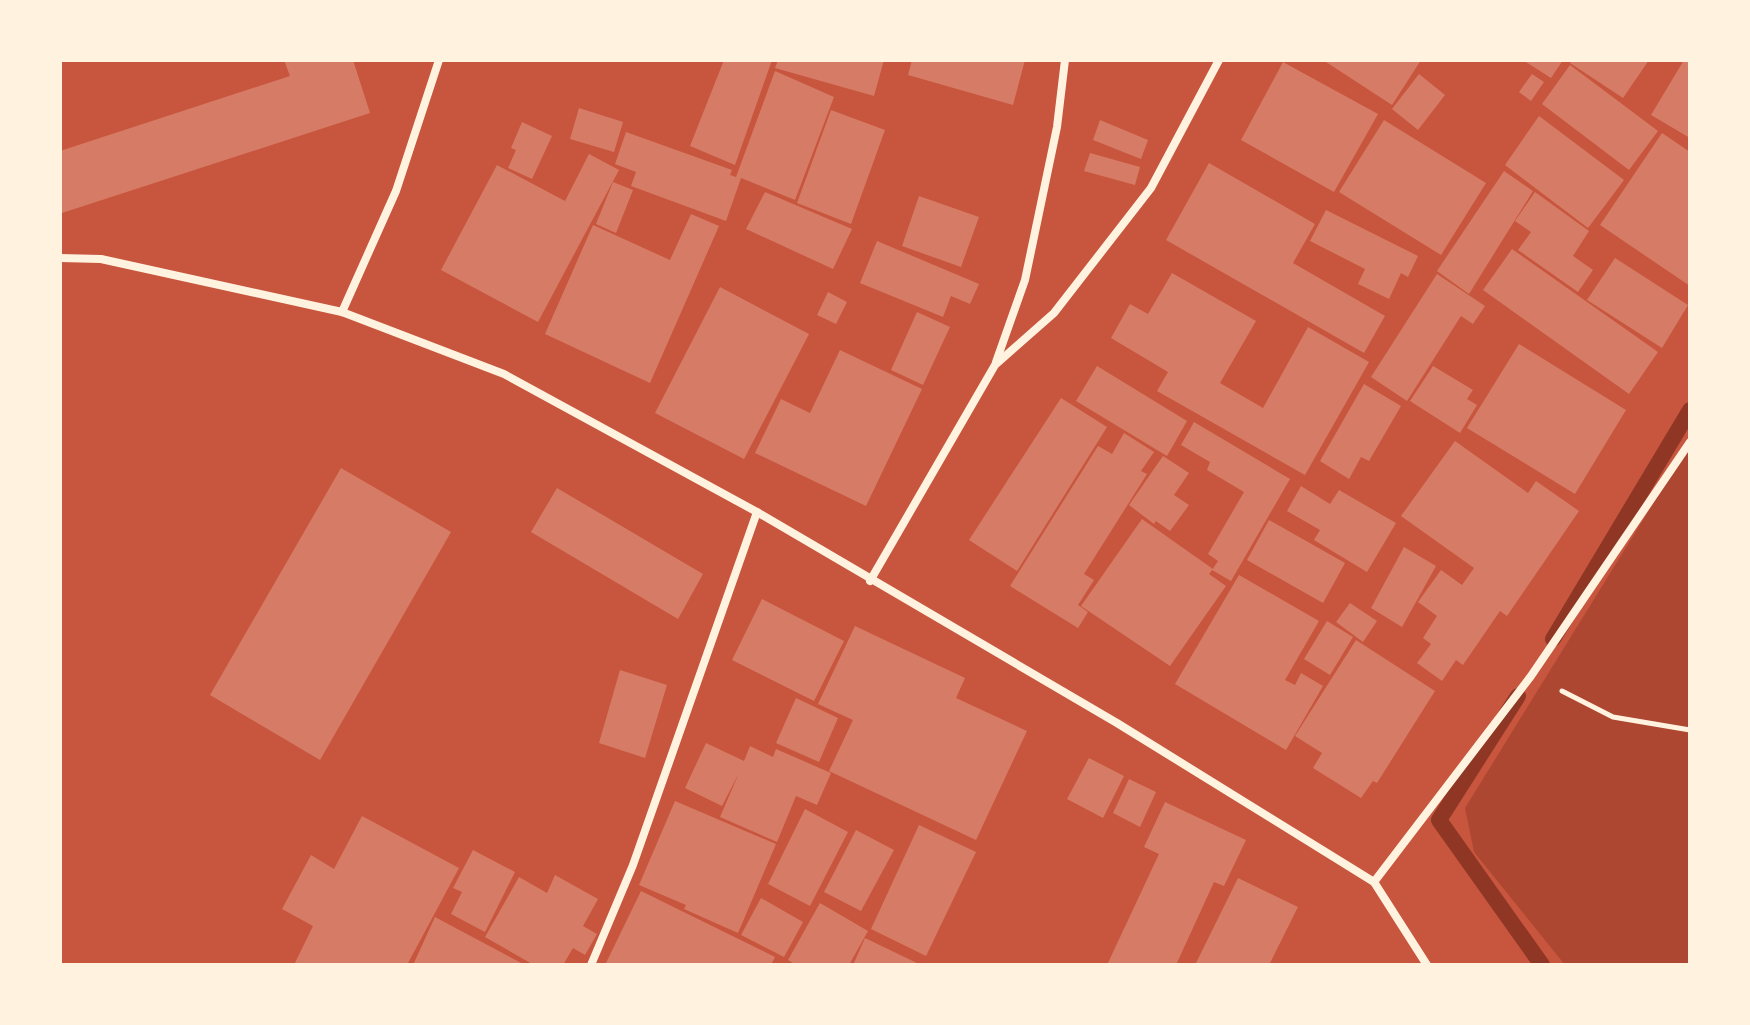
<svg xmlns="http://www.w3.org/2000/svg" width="1750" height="1025" font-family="Barlow,sans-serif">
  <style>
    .green { fill: #ae4732 }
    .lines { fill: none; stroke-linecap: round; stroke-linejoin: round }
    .stream { stroke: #8f3625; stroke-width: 16 }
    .building { fill: #d67c66 }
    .path { stroke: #fff3e0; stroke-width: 5 }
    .minor { stroke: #fff3e0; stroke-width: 8 }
  </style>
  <rect width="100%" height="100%" fill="#c8553d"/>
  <polygon class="green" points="1690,444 1690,965 1565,965 1474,852 1465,808"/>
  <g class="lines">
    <g class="stream">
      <polyline points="1553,639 1690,410"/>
      <polyline points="1518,696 1439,820 1542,965"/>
    </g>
  </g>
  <g class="building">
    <polygon points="284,60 353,60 370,113 62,213 60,151 290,76"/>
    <polygon points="724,60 772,60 735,165 690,146"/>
    <polygon points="778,60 884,60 874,96 775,68"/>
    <polygon points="912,60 1025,60 1013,105 908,75"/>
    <polygon points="1323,60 1421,60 1392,105"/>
    <polygon points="1523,60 1563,60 1551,78"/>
    <polygon points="1572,60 1649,60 1623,98 1570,63"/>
    <polygon points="1684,60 1690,60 1690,138 1651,115"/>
    <polygon points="1283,62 1378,114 1334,192 1241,140"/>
    <polygon points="1570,65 1658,131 1629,170 1542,104"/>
    <polygon points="775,71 834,97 795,200 741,178 726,221 631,186 636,172 615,164 626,132 732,170 730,175 736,177"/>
    <polygon points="1419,74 1445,95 1418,130 1392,109"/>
    <polygon points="1532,74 1544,82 1531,101 1519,92"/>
    <polygon points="579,108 623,122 614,152 570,139"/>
    <polygon points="831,110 885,130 851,224 797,203"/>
    <polygon points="1539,116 1624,180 1588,228 1505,165"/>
    <polygon points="1100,120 1148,140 1141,159 1093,140"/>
    <polygon points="1384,120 1486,183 1441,255 1339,192"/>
    <polygon points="522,122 552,136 532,179 508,168 516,150 511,148"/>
    <polygon points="1662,133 1690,152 1690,286 1600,225"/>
    <polygon points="1090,153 1140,167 1135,185 1084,171"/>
    <polygon points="589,154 619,170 538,322 441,270 497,165 565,201"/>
    <polygon points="1209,163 1315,224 1293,263 1385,316 1364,353 1166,240"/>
    <polygon points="1504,171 1533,191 1469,294 1437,271"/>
    <polygon points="613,182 633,190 616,233 596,224"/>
    <polygon points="765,192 852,229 833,269 746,229"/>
    <polygon points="1535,192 1589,231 1573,256 1593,270 1578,292 1518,250 1531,232 1515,221"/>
    <polygon points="919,196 979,217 961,267 902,246"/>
    <polygon points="1326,210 1418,256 1408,277 1401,273 1389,299 1358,284 1365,269 1310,241"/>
    <polygon points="691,214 719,226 650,383 545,334 593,225 670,260"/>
    <polygon points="877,241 979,284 970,304 951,296 943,317 860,283"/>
    <polygon points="1512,249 1658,352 1629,394 1483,290"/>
    <polygon points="1615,258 1688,305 1662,348 1587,300"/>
    <polygon points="1172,273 1256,321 1220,383 1263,408 1308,327 1369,362 1305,475 1157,391 1168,372 1111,338 1130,304 1148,314"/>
    <polygon points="1437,274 1485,306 1473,324 1461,316 1407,401 1371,377"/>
    <polygon points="720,287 809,334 744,459 655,413"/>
    <polygon points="828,292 847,302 836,324 817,315"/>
    <polygon points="917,312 950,327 923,385 891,370"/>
    <polygon points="1519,344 1626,410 1575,494 1467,428"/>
    <polygon points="840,350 922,389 866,506 755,453 781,399 810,413"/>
    <polygon points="1097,366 1187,421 1167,456 1076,401"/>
    <polygon points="1433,366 1473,390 1467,399 1477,405 1460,433 1410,401"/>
    <polygon points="1364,384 1401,406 1369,461 1361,457 1349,479 1320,461"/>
    <polygon points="1061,398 1107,427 1017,571 969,540"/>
    <polygon points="1194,422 1290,479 1231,581 1212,570 1218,561 1208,554 1244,492 1207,470 1210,462 1181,445"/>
    <polygon points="1124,433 1154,452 1141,471 1147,474 1084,574 1094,580 1078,605 1088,612 1078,628 1010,586 1098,446 1112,454"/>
    <polygon points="1455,441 1528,493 1536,481 1579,511 1507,616 1500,611 1463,665 1456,660 1442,681 1417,663 1431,644 1423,638 1437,616 1418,602 1441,570 1462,585 1474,568 1401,516"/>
    <polygon points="1163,456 1189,473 1174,495 1189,505 1170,531 1156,521 1154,524 1129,505"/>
    <polygon points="341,468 451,532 320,760 210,695"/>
    <polygon points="1301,486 1330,504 1339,490 1396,523 1367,572 1314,540 1320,530 1287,511"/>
    <polygon points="557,488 703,574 678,619 531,532"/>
    <polygon points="1142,519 1213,569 1209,574 1226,586 1170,666 1081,606"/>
    <polygon points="1269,520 1345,563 1323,603 1247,560"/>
    <polygon points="1404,547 1436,566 1402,627 1371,608"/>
    <polygon points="1239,575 1319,621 1285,680 1295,685 1301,673 1323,686 1286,750 1175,684"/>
    <polygon points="762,599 844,641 814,701 732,660"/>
    <polygon points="1350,603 1377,621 1363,642 1336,622"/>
    <polygon points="1327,621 1353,637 1330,675 1304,659"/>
    <polygon points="855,626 965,678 956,698 1027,731 976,840 829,771 853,720 818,704"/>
    <polygon points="1356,640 1435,691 1377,783 1373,781 1361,798 1313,768 1322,753 1295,736"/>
    <polygon points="620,670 667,685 645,758 599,743"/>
    <polygon points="796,698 838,718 819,762 776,743"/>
    <polygon points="706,743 744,761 750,746 773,757 776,749 831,773 817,805 796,796 777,842 720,817 739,773 722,806 685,788"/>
    <polygon points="1089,758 1124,776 1103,818 1067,799"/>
    <polygon points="1129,779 1156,792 1140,827 1113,813"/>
    <polygon points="675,801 776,844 738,933 684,909 686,905 639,885"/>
    <polygon points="1165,802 1246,840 1224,886 1214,882 1176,965 1107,965 1159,854 1144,847"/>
    <polygon points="805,809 848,832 810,906 768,884"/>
    <polygon points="362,816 459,868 407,965 294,965 313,926 282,909 311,855 334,869"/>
    <polygon points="919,825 976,852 926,956 871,929"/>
    <polygon points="856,830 894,850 861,911 824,892"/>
    <polygon points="473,850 515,872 485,932 451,914 462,892 453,888"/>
    <polygon points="555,875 598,899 583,926 597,934 585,955 573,948 563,965 534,965 485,937 519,877 547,893"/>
    <polygon points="1238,878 1298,907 1269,965 1199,965 1196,963"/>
    <polygon points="641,891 775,957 771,965 605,965"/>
    <polygon points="761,898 803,922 784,957 741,935"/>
    <polygon points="820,903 868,931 849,965 796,965 788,960"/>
    <polygon points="435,917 525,965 413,965"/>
    <polygon points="865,938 921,965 853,965"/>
  </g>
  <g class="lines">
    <polyline class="path" points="1562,691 1613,717 1690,730"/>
    <g class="minor">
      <polyline points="60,258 101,259 342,312 504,374 757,512 1117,723 1374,882 1427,965"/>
      <polyline points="342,312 396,191 439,60"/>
      <polyline points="996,362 1025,280 1057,127 1065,60"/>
      <polyline points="870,581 995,365 1054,313 1151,188 1219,60"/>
      <polyline points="1374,882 1531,676 1690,442"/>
      <polyline points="591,965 633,865 757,512"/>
    </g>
  </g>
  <rect width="1750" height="1025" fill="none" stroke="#fff3e0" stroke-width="124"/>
</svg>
